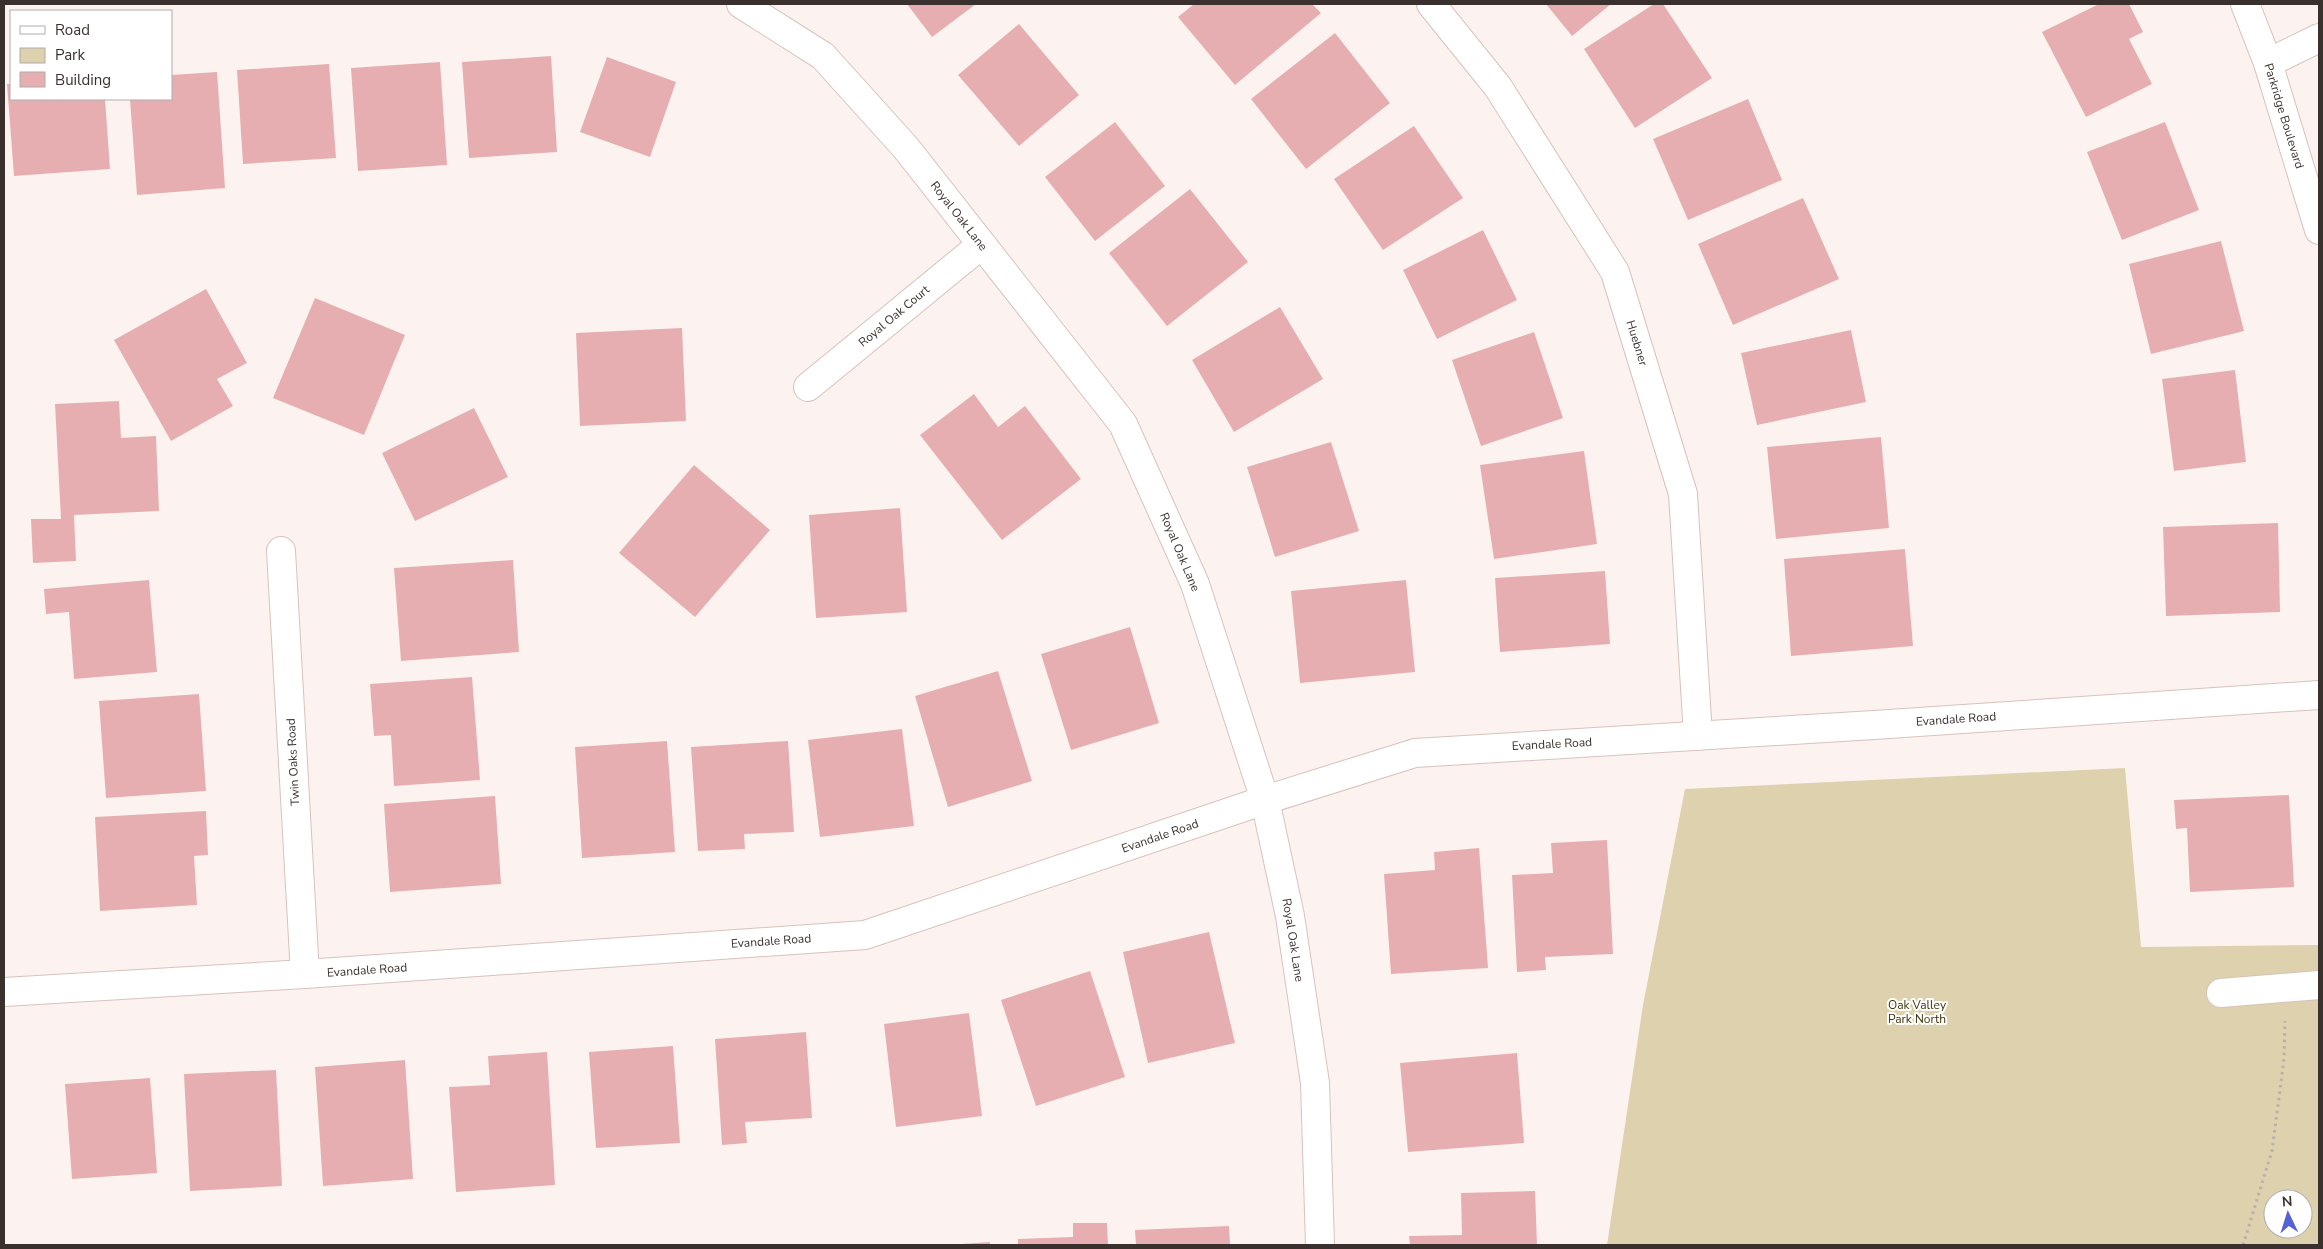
<svg xmlns="http://www.w3.org/2000/svg" width="2323" height="1249" font-family="'Nunito Sans',sans-serif">
  <style>
    .green { fill: #ded1ae; fill-rule: evenodd }
    .building { fill: #e7aeb1 }
    .lines { fill: none; stroke-linecap: round; stroke-linejoin: round }
    .minor-casing { stroke: #d8c2bb; stroke-width: 30 }
    .path { stroke: #b9b0ad; stroke-width: 3; stroke-dasharray: 2.5 4; stroke-linecap: butt }
    .minor { stroke: #fff; stroke-width: 28 }
    .labels { text-anchor: middle; stroke-width: 4; stroke-linejoin: round; paint-order: stroke }
    .street-label { font-size: 12px; fill: #3a312e; stroke: #fff }
    .park-label { font-size: 12px; fill: #40330c; stroke: #fff }
  </style>
  <rect width="100%" height="100%" fill="#fcf3f0"/>
  <path class="green" d="M 2125,768 L 2141,947 L 2319,945 L 2319,1245 L 1607,1245 L 1643,1005 L 1685,789 ZM 2273,1199 L 2303,1199 L 2303,1229 L 2273,1229 Z"/>
  <g class="building">
    <polygon points="907,4 976,4 932,37"/>
    <polygon points="1194,4 1312,4 1321,13 1235,85 1178,17"/>
    <polygon points="1546,4 1611,4 1572,36"/>
    <polygon points="1654,4 1663,4 1712,78 1635,128 1584,49"/>
    <polygon points="2099,4 2129,4 2143,32 2129,39 2152,84 2086,117 2042,32"/>
    <polygon points="1019,24 1079,95 1019,146 958,75"/>
    <polygon points="1335,33 1390,103 1306,169 1251,99"/>
    <polygon points="551,56 557,152 469,158 462,62"/>
    <polygon points="607,57 676,82 650,157 580,132"/>
    <polygon points="440,62 447,165 358,171 351,68"/>
    <polygon points="329,64 336,158 243,164 237,70"/>
    <polygon points="217,72 225,188 137,195 130,99 171,99 171,75"/>
    <polygon points="7,84 11,84 11,99 105,99 110,169 14,176"/>
    <polygon points="1748,99 1782,180 1688,220 1653,139"/>
    <polygon points="1115,122 1165,186 1095,241 1045,177"/>
    <polygon points="2165,122 2199,210 2122,240 2087,152"/>
    <polygon points="1414,126 1463,198 1383,250 1334,179"/>
    <polygon points="1190,189 1248,262 1167,326 1109,253"/>
    <polygon points="1803,198 1839,279 1733,325 1698,244"/>
    <polygon points="1483,230 1517,300 1437,339 1403,270"/>
    <polygon points="2221,241 2244,331 2151,354 2129,264"/>
    <polygon points="206,289 247,363 217,379 233,406 171,441 114,340"/>
    <polygon points="315,298 405,335 364,435 273,398"/>
    <polygon points="1280,307 1323,379 1234,432 1192,360"/>
    <polygon points="682,328 686,421 580,426 576,333"/>
    <polygon points="1851,330 1866,402 1757,425 1741,353"/>
    <polygon points="1534,332 1563,418 1481,446 1452,360"/>
    <polygon points="2235,370 2246,462 2174,471 2162,379"/>
    <polygon points="974,394 998,427 1025,406 1081,479 1002,540 920,435"/>
    <polygon points="119,401 121,438 156,436 159,511 74,515 76,561 33,563 31,519 61,519 55,404"/>
    <polygon points="474,408 508,477 415,521 382,453"/>
    <polygon points="1881,437 1889,528 1776,539 1767,447"/>
    <polygon points="1331,442 1359,531 1275,557 1247,467"/>
    <polygon points="1584,451 1597,544 1494,559 1480,465"/>
    <polygon points="694,465 770,530 695,617 619,553"/>
    <polygon points="900,508 907,612 816,618 809,515"/>
    <polygon points="2278,523 2280,612 2166,616 2163,527"/>
    <polygon points="1905,549 1913,646 1791,656 1784,559"/>
    <polygon points="513,560 519,652 401,661 394,568"/>
    <polygon points="1605,571 1610,644 1500,652 1495,578"/>
    <polygon points="149,580 157,672 74,679 69,612 46,614 44,589"/>
    <polygon points="1406,580 1415,672 1300,683 1291,591"/>
    <polygon points="1130,627 1159,723 1071,750 1041,654"/>
    <polygon points="998,671 1032,781 948,807 915,696"/>
    <polygon points="472,677 480,780 394,786 391,735 374,736 370,684"/>
    <polygon points="199,694 206,791 106,798 99,701"/>
    <polygon points="902,729 914,826 820,837 808,740"/>
    <polygon points="667,741 675,852 582,858 575,747"/>
    <polygon points="788,741 794,832 744,834 745,849 698,851 691,747"/>
    <polygon points="2289,795 2294,887 2190,892 2187,828 2176,829 2174,800"/>
    <polygon points="495,796 501,884 390,892 384,804"/>
    <polygon points="206,811 208,855 194,856 197,905 100,911 95,817"/>
    <polygon points="1607,840 1613,954 1545,957 1546,970 1517,972 1512,875 1553,873 1551,843"/>
    <polygon points="1479,848 1488,968 1391,974 1384,874 1435,870 1434,852"/>
    <polygon points="1209,932 1235,1043 1148,1063 1123,952"/>
    <polygon points="1090,971 1125,1077 1036,1106 1001,1000"/>
    <polygon points="969,1013 982,1116 896,1127 884,1024"/>
    <polygon points="806,1032 812,1118 745,1122 747,1143 722,1145 715,1039"/>
    <polygon points="673,1046 680,1143 596,1148 589,1052"/>
    <polygon points="547,1052 555,1185 456,1192 449,1087 490,1085 488,1056"/>
    <polygon points="1517,1053 1524,1143 1408,1152 1400,1063"/>
    <polygon points="405,1060 413,1179 323,1186 315,1067"/>
    <polygon points="276,1070 282,1186 190,1191 184,1074"/>
    <polygon points="150,1078 157,1173 72,1179 65,1084"/>
    <polygon points="1535,1191 1537,1245 1410,1245 1409,1236 1462,1235 1461,1193"/>
    <polygon points="1073,1223 1107,1223 1108,1245 1018,1245 1018,1239 1073,1237"/>
    <polygon points="1229,1226 1230,1245 1136,1245 1135,1230"/>
    <polygon points="990,1242 990,1245 961,1245 961,1244"/>
  </g>
  <g class="lines">
    <g class="minor-casing">
      <g id="minor">
        <polyline points="741,4 823,56 906,148 1123,424 1195,584 1265,800 1290,916 1315,1083 1320,1245"/>
        <polyline points="1431,4 1498,87 1615,272 1683,494 1698,736"/>
        <polyline points="2245,4 2268,63 2319,230"/>
        <polyline points="2268,63 2319,38"/>
        <polyline points="808,387 981,245"/>
        <polyline points="281,551 305,974"/>
        <polyline points="4,992 305,974 865,935 1265,800 1415,753 1874,725 2319,695"/>
        <polyline points="2221,993 2319,985"/>
      </g>
    </g>
    <polyline class="path" points="2243,1245 2272,1151 2284,1059 2285,1021"/>
    <use href="#minor" class="minor"/>
  </g>
  <g class="labels">
    <g class="street-label">
      <text transform="translate(2284 116) rotate(73)" y="4">Parkridge Boulevard</text>
      <text transform="translate(959 216) rotate(52)" y="4">Royal Oak Lane</text>
      <text transform="translate(894 316) rotate(-40)" y="4">Royal Oak Court</text>
      <text transform="translate(1637 343) rotate(73)" y="4">Huebner</text>
      <text transform="translate(1180 552) rotate(67)" y="4">Royal Oak Lane</text>
      <text transform="translate(1956 719) rotate(-4)" y="4">Evandale Road</text>
      <text transform="translate(1552 744) rotate(-3)" y="4">Evandale Road</text>
      <text transform="translate(293 762) rotate(-93)" y="4">Twin Oaks Road</text>
      <text transform="translate(1160 836) rotate(-19)" y="4">Evandale Road</text>
      <text transform="translate(1293 940) rotate(81)" y="4">Royal Oak Lane</text>
      <text transform="translate(771 941) rotate(-4)" y="4">Evandale Road</text>
      <text transform="translate(367 970) rotate(-4)" y="4">Evandale Road</text>
    </g>
    <g class="park-label">
      <text x="1917" y="1009">Oak Valley<tspan x="1917" dy="14">Park North</tspan></text>
    </g>
  </g>
  <rect width="2323" height="1249" fill="none" stroke="#3a312e" stroke-width="10"/>
  <rect x="10" y="10" width="162" height="90" fill="#ffffff" stroke="#b0adab"/>
  <rect x="20" y="26" width="25" height="8" fill="#ffffff" stroke="#b0adab"/>
  <text x="55" y="35" font-size="15" fill="#3a312e">Road</text>
  <rect x="20" y="48" width="25" height="15" fill="#ded1ae" stroke="#b0adab"/>
  <text x="55" y="60" font-size="15" fill="#3a312e">Park</text>
  <rect x="20" y="72" width="25" height="15" fill="#e7aeb1" stroke="#b0adab"/>
  <text x="55" y="85" font-size="15" fill="#3a312e">Building</text>
  <g transform="translate(2288 1214) rotate(356)"><circle r="24" fill="#ffffff" stroke="#b0adab"/>
  <path d="M0-4L9 19L0 12L-9 19Z" fill="#5461d7"/>
  <text y="-8" font-size="14" font-weight="bold" text-anchor="middle" fill="#3a312e">N</text>
  </g>
</svg>
